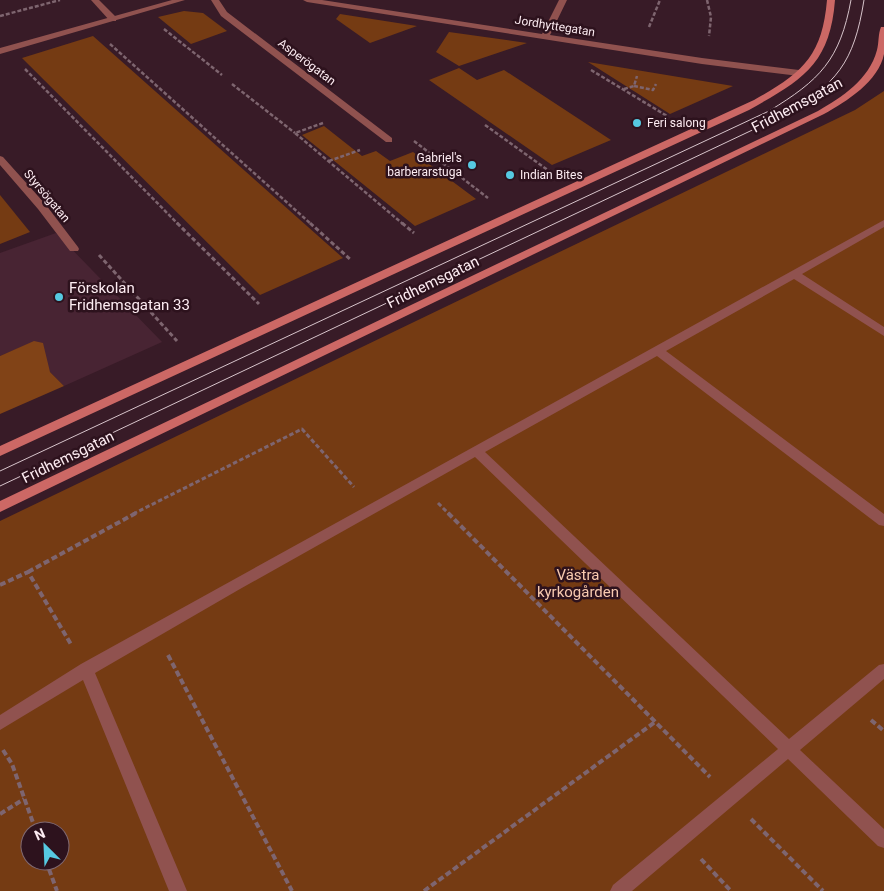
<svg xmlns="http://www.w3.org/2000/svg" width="884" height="891" font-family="Roboto,sans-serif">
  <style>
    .built { fill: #482433 }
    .green { fill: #753b13; fill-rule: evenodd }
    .forest { fill: #814317 }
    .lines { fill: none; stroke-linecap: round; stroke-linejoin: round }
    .path-far2 { stroke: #7e656f; stroke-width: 2.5; stroke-dasharray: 4 2; stroke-linecap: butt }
    .path-far1 { stroke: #7e656f; stroke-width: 3; stroke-dasharray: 4.5 2.5; stroke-linecap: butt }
    .path { stroke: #7e656f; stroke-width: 4; stroke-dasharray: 6 3; stroke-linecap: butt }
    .lane { fill: #90524f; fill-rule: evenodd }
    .street { fill: #90524f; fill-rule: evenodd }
    .secondary { fill: #cc6865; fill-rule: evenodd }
    .tram { stroke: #d7c4cb; stroke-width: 1 }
    .poi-dot { fill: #56c9e1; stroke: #2d121d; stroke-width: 2 }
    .labels { text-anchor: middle; stroke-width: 5; stroke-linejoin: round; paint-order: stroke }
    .far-street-label { font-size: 12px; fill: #fdecf2; stroke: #2d121d }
    .far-poi-label { font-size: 12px; fill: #fdecf2; stroke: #2d121d; text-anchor: start }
    .street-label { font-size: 15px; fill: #fdecf2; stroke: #2d121d }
    .poi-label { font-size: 15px; fill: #fdecf2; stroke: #2d121d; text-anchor: start }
    .park-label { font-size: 15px; fill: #f8cab0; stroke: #2d121d }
  </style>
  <rect width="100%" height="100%" fill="#381b27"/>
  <polygon class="built" points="56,233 162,342 64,386 50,372 34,342 0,356 0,253"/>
  <g class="green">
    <polygon points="184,11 203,13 227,31 191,44 158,17"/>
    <polygon points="340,14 417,26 370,43 336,19"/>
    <polygon points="449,32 527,43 459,66 436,52"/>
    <polygon points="93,36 343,258 260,295 22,58"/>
    <polygon points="588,62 733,86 670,114"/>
    <polygon points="459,68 477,80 504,70 611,140 552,165 429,80"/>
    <path d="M 884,91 L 884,891 L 0,891 L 0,521 L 855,110 ZM 30,831 L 60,831 L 60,861 L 30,861 Z"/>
    <polygon points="324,126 362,156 376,151 390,161 413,152 476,199 415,226 302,135"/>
    <polygon points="0,195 30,232 0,244"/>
  </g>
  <polygon class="forest" points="34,341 43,343 50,372 64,386 0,414 0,356"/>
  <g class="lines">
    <g class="path-far2">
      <polyline points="707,0 711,17 709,36"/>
      <polyline points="0,16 60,0"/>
      <polyline points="649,27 660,0"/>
      <polyline points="164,29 222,75"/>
      <polyline points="110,44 311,224"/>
      <polyline points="25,69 178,224"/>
      <polyline points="591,70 667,116"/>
      <polyline points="232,84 295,133"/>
      <polyline points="634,86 653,90 656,84"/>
      <polyline points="624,89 634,86 637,76"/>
      <polyline points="323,123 295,133 403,224"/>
      <polyline points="485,125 549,171"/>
      <polyline points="414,141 488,198"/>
      <polyline points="329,161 360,150"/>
    </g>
    <g class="path-far1">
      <polyline points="177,223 259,304"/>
      <polyline points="310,223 351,260"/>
      <polyline points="402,223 414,233"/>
      <polyline points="99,255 177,341"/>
      <polyline points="438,503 449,514"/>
      <polyline points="133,514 302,429 354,487"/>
    </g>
    <g class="path">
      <polyline points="448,513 710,777"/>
      <polyline points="28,572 136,513"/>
      <polyline points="0,585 28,572 72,646"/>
      <polyline points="168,655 292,891"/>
      <polyline points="871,720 884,731"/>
      <polyline points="3,750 12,764 36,831"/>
      <polyline points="0,814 24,799"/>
      <polyline points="751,819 823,891"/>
      <polyline points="701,859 730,890"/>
      <polyline points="46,861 57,891"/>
      <polyline points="424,891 655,722"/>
    </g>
    <g class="lane">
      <polygon points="91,0 99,0 116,17 116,21 110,21"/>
      <polygon points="884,220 884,227 802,274 884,327 884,336 794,279 666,351 884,514 884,526 879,525 657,356 485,452 789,739 879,665 884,664 884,679 800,750 884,829 884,848 878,846 788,759 632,891 610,891 613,885 778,749 475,457 240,589 95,673 187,891 169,891 83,680 0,730 0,715 81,664"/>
    </g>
    <g class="street">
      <polygon points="172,0 185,0 0,54 0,48"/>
      <polygon points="211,0 219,0 227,12 392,138 392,142 386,142 221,16"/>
      <polygon points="303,0 322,0 542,34 559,0 567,0 550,35 702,58 799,70 803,73 799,76 702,64 307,2"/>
      <polygon points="0,156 3,157 46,205 78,247 79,249 78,251 70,251 38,209 0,165"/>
    </g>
    <g class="secondary">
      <path d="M 827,0 L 835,0 C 830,65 802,80 749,110 L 0,456 L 0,446 L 754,100 C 802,73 822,57 827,0 Z"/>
      <path d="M 881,27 L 884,27 C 884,35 884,46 884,54 C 879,81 846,102 824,114 L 0,512 L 0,501 L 818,111 C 842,97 869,80 877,50 C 879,43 878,34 881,27 Z"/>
    </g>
    <g class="tram">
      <path d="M 0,471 L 769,111 C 820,80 840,60 851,0"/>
      <path d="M 0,486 L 782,116 C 837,84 854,63 864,0"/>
    </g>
  </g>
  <g class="poi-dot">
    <circle cx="637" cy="123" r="5"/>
    <circle cx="472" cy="165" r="5"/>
    <circle cx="510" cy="175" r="5"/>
    <circle cx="59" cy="297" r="5"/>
  </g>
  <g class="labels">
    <g class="far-street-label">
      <text transform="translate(555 26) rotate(9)" y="4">Jordhyttegatan</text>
      <text transform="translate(307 62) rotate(37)" y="4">Asperögatan</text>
      <text transform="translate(47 196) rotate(50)" y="4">Styrsögatan</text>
    </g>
    <g class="far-poi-label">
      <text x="647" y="127">Feri salong</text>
      <text x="462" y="162" text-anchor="end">Gabriel's<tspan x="462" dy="14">barberarstuga</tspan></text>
      <text x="520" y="179">Indian Bites</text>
    </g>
    <g class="street-label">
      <text transform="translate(797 105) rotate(-28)" y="5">Fridhemsgatan</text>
      <text transform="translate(433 282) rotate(-26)" y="5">Fridhemsgatan</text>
      <text transform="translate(68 457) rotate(-26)" y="5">Fridhemsgatan</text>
    </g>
    <g class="poi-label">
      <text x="69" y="293">Förskolan<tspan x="69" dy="17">Fridhemsgatan 33</tspan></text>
    </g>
    <g class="park-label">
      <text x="578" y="580">Västra<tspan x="578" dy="17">kyrkogården</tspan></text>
    </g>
  </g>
  <g transform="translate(45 846) rotate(336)"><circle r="24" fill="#2d121d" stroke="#806972"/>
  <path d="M0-4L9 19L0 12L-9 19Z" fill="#56c9e1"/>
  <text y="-8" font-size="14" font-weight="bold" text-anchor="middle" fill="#fdecf2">N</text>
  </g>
</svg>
